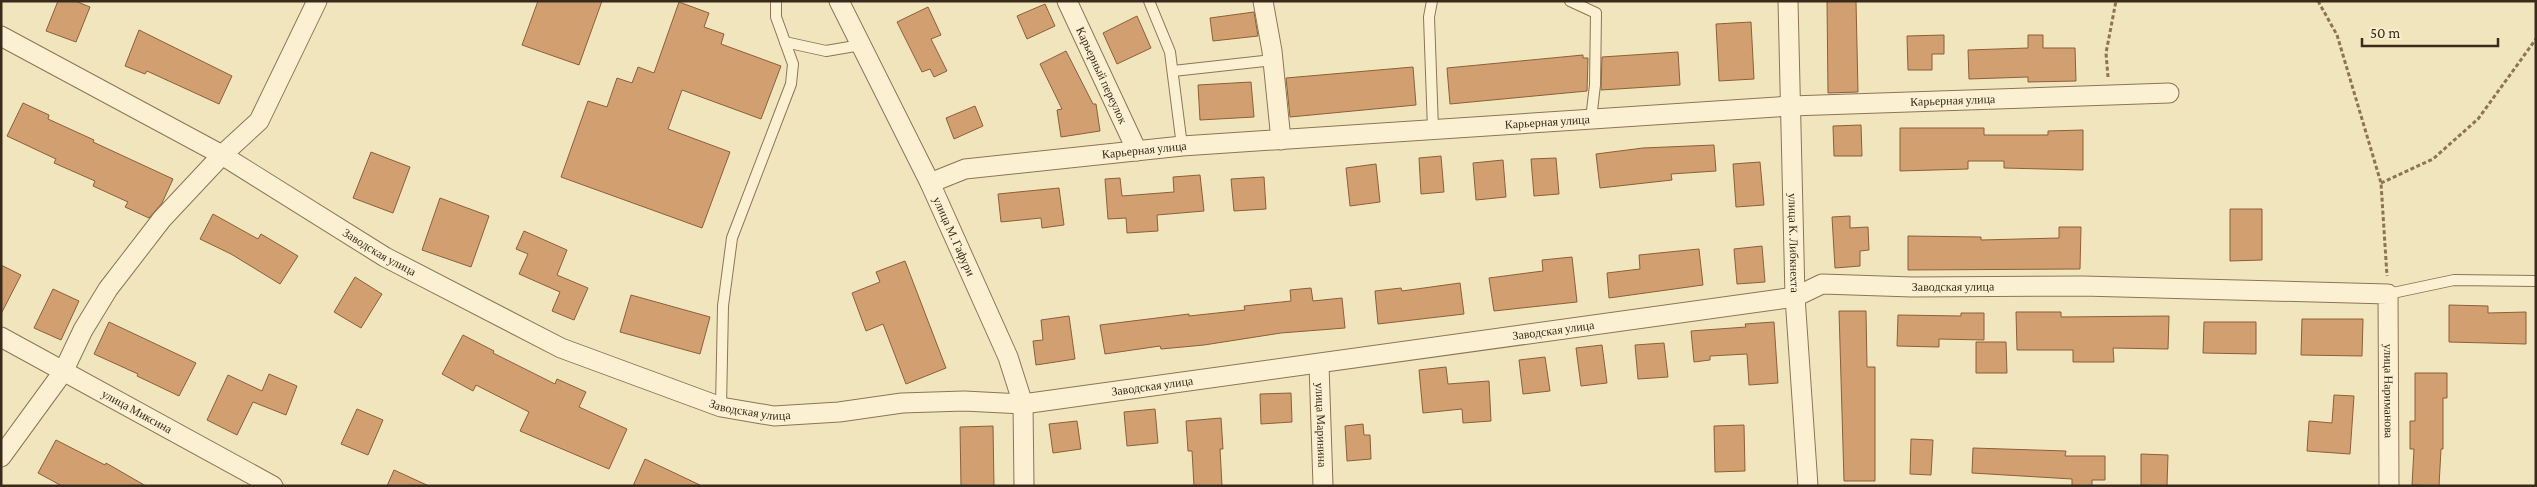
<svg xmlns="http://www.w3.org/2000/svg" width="2537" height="487" font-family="'Crimson Pro',serif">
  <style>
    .building { fill: #d29f71; stroke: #8c5f39 }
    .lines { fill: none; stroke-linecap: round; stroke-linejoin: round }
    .service-casing { stroke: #8b7555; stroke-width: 12 }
    .minor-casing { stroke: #8b7555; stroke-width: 21 }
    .path { stroke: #8b7555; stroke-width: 3; stroke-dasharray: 4 2.5; stroke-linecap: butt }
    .service { stroke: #fbf1d2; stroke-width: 10 }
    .minor { stroke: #fbf1d2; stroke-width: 19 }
    .labels { text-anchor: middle; stroke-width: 4.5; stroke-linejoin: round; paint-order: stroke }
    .street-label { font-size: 12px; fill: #392b1b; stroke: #f8eece }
  </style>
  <rect width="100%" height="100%" fill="#f1e5be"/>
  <g class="building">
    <polygon points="58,1 75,1 90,7 76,42 46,31"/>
    <polygon points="538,1 602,1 579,65 522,45"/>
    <polygon points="1827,1 1856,1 1858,92 1828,93"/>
    <polygon points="679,2 709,13 704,27 724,34 721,44 781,66 761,119 682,90 668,129 730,152 702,228 561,177 588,101 607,107 617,78 632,83 638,67 654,73"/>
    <polygon points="1045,4 1055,26 1027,39 1017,16"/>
    <polygon points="928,7 941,35 931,39 947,71 934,77 930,69 922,72 897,22"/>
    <polygon points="1254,12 1258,36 1213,41 1210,18"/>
    <polygon points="1137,16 1151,48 1117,64 1103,33"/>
    <polygon points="1751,22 1754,79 1719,81 1716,24"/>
    <polygon points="139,30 232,76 219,104 147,71 145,74 125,66"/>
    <polygon points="1944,35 1944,54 1932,54 1932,70 1908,70 1907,36"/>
    <polygon points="2028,35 2043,35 2043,48 2075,48 2076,81 2028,82 2028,77 1969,79 1968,50 2028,48"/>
    <polygon points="1066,51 1093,104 1096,104 1100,131 1061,137 1057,110 1062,109 1040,64"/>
    <polygon points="1678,52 1680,85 1601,90 1602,57"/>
    <polygon points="1583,55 1583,58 1588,58 1587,91 1450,104 1447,68"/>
    <polygon points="1413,67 1416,105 1290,117 1286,78"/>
    <polygon points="1251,82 1254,117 1200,120 1198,85"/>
    <polygon points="23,103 49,115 48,119 94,140 93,142 173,179 162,203 149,218 125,207 128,202 93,186 95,181 54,163 56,159 7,136"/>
    <polygon points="975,106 983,126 954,139 946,118"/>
    <polygon points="1861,125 1862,156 1834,156 1833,126"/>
    <polygon points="1900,128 1984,128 1984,135 2048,135 2048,131 2083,130 2083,170 2004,168 2004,161 1968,161 1968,169 1900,171"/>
    <polygon points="1714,145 1716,171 1671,174 1672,180 1600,188 1596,154 1643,148"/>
    <polygon points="371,152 410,167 393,213 353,198"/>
    <polygon points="1441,156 1444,192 1421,194 1419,158"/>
    <polygon points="1556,158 1559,194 1534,196 1531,159"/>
    <polygon points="1503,160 1506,197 1476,200 1473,163"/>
    <polygon points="1760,162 1764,205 1736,207 1733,164"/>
    <polygon points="1376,164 1380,202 1350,206 1346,168"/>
    <polygon points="1200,175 1204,211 1157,215 1158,231 1127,233 1126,218 1108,219 1105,179 1120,178 1122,196 1174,192 1173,177"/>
    <polygon points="1264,177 1266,209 1234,211 1231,179"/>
    <polygon points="1059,188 1064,225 1042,228 1041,218 1001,222 998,194"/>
    <polygon points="440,198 489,216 471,267 422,250"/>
    <polygon points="2230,209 2262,209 2262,260 2230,261"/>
    <polygon points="213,214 258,239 261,234 298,256 280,284 231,254 200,239"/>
    <polygon points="1850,216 1850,228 1868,227 1869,250 1860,251 1860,266 1835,268 1832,217"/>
    <polygon points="2059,227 2081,227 2080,269 1908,270 1908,236 1981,237 1981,240 2059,238"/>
    <polygon points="524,231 567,250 557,275 588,288 574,320 552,311 560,292 519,274 528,254 516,249"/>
    <polygon points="1762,246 1765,282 1737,284 1734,249"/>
    <polygon points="1699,249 1703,285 1609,298 1607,273 1640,269 1639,255"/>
    <polygon points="1572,257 1577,302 1494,311 1489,278 1543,271 1542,260"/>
    <polygon points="905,261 946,368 906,384 883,324 866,331 852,293 880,282 876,272"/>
    <polygon points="1,265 21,275 1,314"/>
    <polygon points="355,277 382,294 361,328 334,312"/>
    <polygon points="1460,283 1464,314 1378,324 1375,291 1401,288 1402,291"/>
    <polygon points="1311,288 1313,301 1342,298 1345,328 1281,333 1204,345 1161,349 1160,346 1105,354 1100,325 1189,314 1189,316 1245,310 1244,306 1291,301 1290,290"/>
    <polygon points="53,289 79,301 61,340 34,328"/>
    <polygon points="631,295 710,317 700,354 620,332"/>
    <polygon points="2449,305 2488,306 2488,313 2526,312 2526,344 2449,342"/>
    <polygon points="1839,311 1866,311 1867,367 1875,367 1875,481 1844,481"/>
    <polygon points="2016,312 2061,312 2061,317 2169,316 2168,349 2113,348 2114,362 2073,362 2073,350 2017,350"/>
    <polygon points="1961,313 1984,313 1984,340 1939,339 1939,347 1897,346 1898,315 1961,316"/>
    <polygon points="1069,316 1075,359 1036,365 1033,341 1043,340 1041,320"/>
    <polygon points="2302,319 2363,319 2362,356 2301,355"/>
    <polygon points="109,322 196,363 179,396 137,376 138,374 94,354"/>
    <polygon points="1774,322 1778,383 1749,385 1747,354 1710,356 1710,360 1694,362 1691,331 1746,327 1745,324"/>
    <polygon points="2204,322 2256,322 2256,354 2203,353"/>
    <polygon points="463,335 494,351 493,353 555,384 557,379 586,392 579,407 627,429 609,469 520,431 529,412 476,385 473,391 442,374"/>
    <polygon points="1976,342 2006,342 2007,373 1976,373"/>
    <polygon points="1664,343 1668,377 1638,379 1635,345"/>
    <polygon points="1602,345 1607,383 1581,386 1576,348"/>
    <polygon points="1545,357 1550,391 1523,394 1519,360"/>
    <polygon points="1446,367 1448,384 1489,381 1491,421 1463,423 1462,409 1423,413 1419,370"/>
    <polygon points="2415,373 2447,373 2447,398 2443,398 2443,449 2441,449 2439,486 2412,485 2414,449 2410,449 2410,421 2415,421"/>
    <polygon points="269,374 297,386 286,415 253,402 237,435 207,420 228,375 262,391"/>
    <polygon points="1291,393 1292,422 1261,424 1260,394"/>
    <polygon points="2334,395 2354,396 2350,454 2307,451 2309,421 2332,423"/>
    <polygon points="357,409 383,420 368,455 341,444"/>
    <polygon points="1155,409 1158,443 1127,446 1124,412"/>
    <polygon points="1221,418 1223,449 1220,449 1222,486 1194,486 1192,451 1188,451 1186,421"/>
    <polygon points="1077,421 1081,449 1053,453 1049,424"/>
    <polygon points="1363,424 1364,435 1370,435 1371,459 1347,461 1345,426"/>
    <polygon points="1744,425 1745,471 1715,472 1714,426"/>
    <polygon points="993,426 994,486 961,486 960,427"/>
    <polygon points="1911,439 1933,440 1931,475 1910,474"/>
    <polygon points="56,440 105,465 106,463 146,486 62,486 38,473"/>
    <polygon points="1973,448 2066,451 2065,456 2105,456 2105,480 2092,480 2092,486 2072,486 2072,479 1972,473"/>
    <polygon points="2141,454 2168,455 2167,486 2141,485"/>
    <polygon points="645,459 702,486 633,486"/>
    <polygon points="394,470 429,486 387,486"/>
  </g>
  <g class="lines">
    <g class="service-casing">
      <g id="service">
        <polyline points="1149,1 1170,52 1182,146"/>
        <polyline points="1432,1 1429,17 1433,129"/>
        <polyline points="1570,1 1596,13 1595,85 1591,119"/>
        <polyline points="785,42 826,51 861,45"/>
        <polyline points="1173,71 1273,60"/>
        <polyline points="2388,294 2454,280 2536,281"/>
        <polyline points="721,407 723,306 732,238 791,84 793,64 776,17 776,1"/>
      </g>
    </g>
    <g class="minor-casing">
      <g id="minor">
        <path id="s1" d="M 839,1 L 930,183 L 1008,357 L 1023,404 L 1024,486"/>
        <path id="s2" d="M 1067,1 L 1137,151"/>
        <polyline points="1263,1 1272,51 1281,140"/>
        <path id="s3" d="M 1788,1 L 1795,297 L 1808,486"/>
        <path id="s4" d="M 1,36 L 222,155 L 385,257 L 561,348 L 721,407 L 774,416 L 839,412 L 902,403 L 964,401 L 1023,404 L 1795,297 L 1822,284 L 1912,287 L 2083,286 L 2388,294 L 2389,486"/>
        <path id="s5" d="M 930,183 L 965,169 L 1182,146 L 1791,106 L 2169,93"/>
        <path id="s6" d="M 1,337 L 273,486"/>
        <path id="s7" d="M 1319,364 L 1323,486"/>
        <polyline points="1,457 63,372 83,330 108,289 162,219 222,155 259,121 317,1"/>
      </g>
    </g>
    <g class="path">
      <polyline points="2318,1 2337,35 2381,183 2387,276"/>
      <polyline points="2108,77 2106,53 2116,1"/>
      <polyline points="2381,183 2433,159 2478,119 2536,39"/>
    </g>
    <use href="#service" class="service"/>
    <use href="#minor" class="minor"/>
  </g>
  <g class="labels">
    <g class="street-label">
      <text dy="4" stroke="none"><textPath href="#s2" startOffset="82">Карьерный переулок</textPath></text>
      <text dy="4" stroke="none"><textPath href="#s5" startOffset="1028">Карьерная улица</textPath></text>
      <text dy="4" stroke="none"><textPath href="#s5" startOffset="622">Карьерная улица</textPath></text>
      <text dy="4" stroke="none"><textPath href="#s5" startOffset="218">Карьерная улица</textPath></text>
      <text dy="4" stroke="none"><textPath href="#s1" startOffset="262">улица М. Гафури</textPath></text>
      <text dy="4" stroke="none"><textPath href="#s3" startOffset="242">улица К. Либкнехта</textPath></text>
      <text dy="4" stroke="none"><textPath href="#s4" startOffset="436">Заводская улица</textPath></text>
      <text dy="4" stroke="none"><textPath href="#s4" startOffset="2056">Заводская улица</textPath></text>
      <text dy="4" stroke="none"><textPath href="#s4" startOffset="1651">Заводская улица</textPath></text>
      <text dy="4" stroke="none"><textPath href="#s4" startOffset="1246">Заводская улица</textPath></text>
      <text dy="4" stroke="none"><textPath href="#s4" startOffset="2588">улица Нариманова</textPath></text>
      <text dy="4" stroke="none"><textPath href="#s4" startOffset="841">Заводская улица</textPath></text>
      <text dy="4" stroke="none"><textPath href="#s6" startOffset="155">улица Миксина</textPath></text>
      <text dy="4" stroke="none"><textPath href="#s7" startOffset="61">улица Маринина</textPath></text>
    </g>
  </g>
  <rect width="2537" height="487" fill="none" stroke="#392b1b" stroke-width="5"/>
  <path d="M2362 38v8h136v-8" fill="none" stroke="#392b1b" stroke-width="2.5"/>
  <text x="2370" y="38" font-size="15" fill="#392b1b" stroke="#f8eece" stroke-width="4" paint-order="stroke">50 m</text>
</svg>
